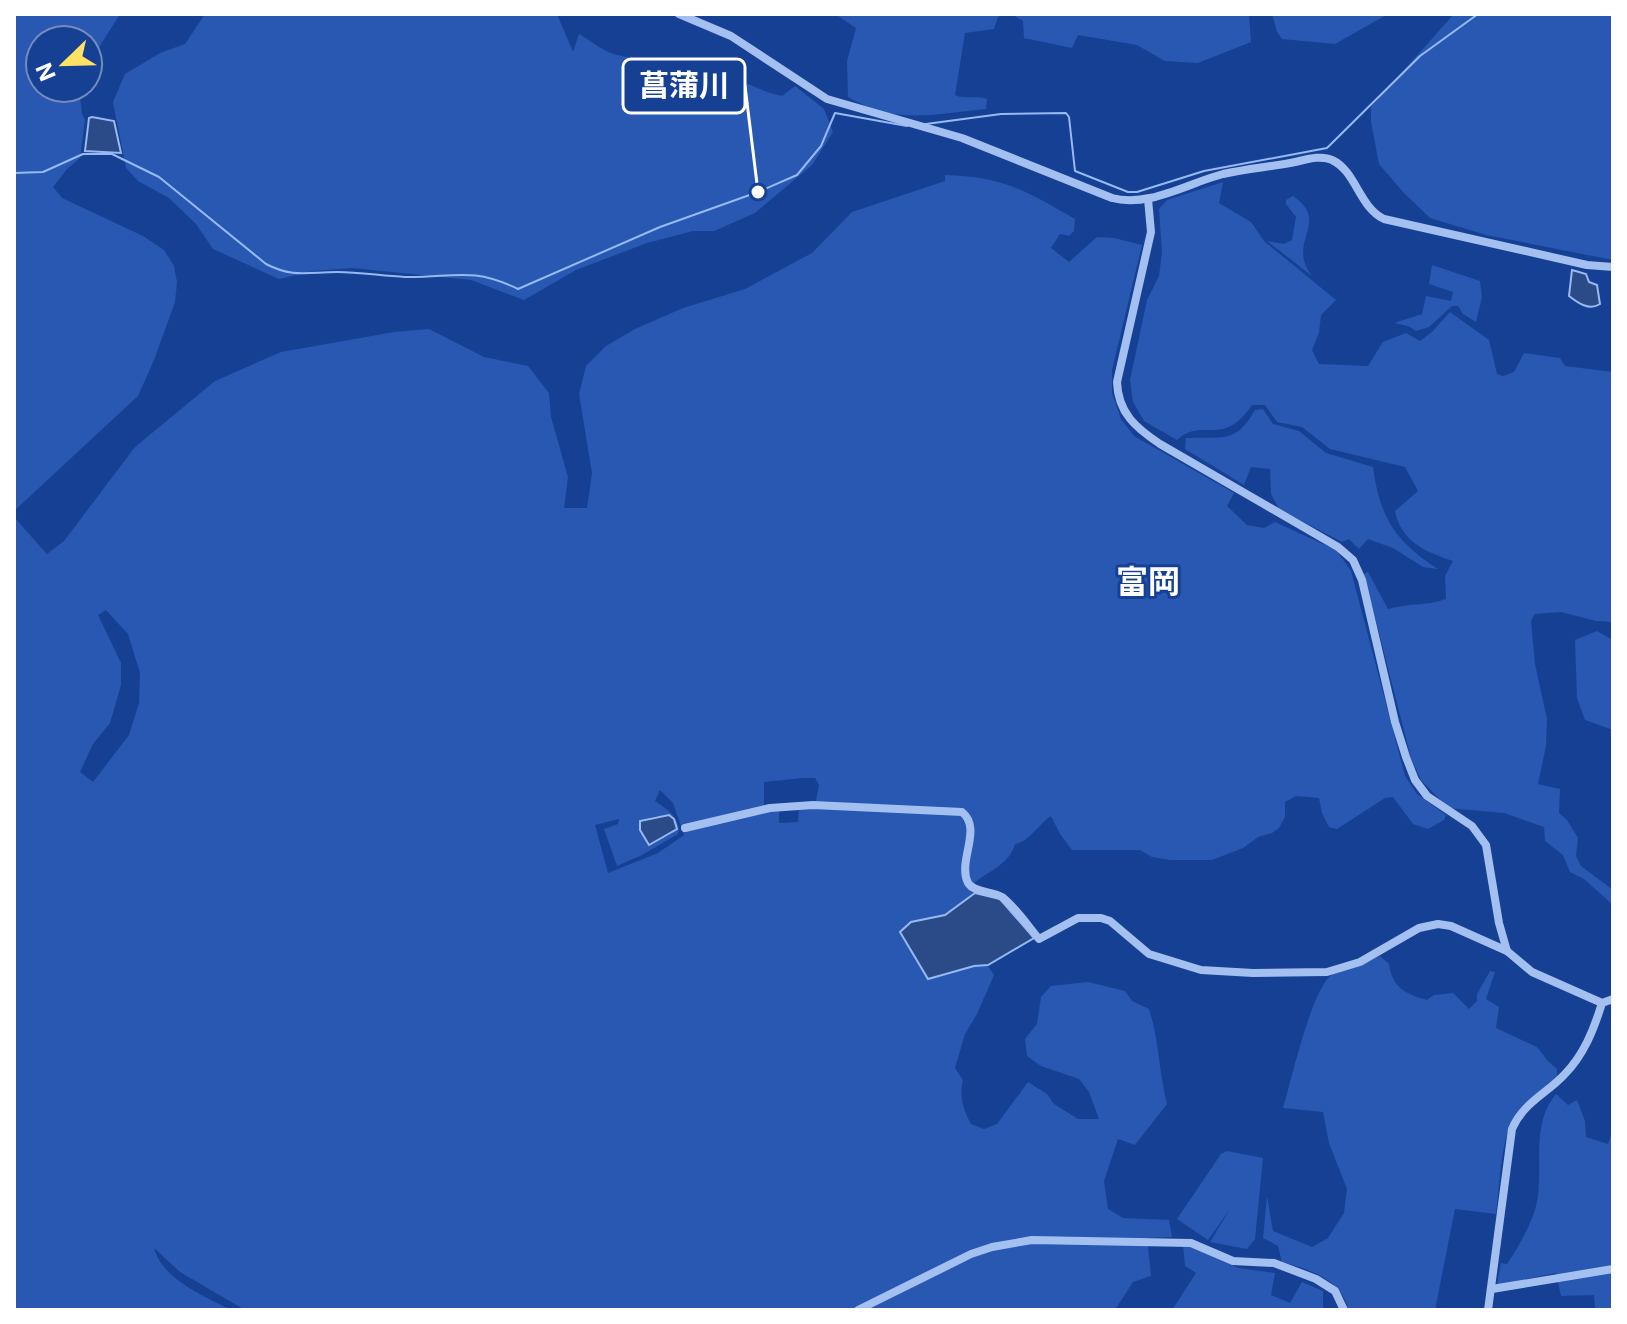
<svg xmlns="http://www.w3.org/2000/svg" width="1627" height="1324" font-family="Inter,'Noto Sans JP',sans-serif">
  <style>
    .green { fill: #2858b1; fill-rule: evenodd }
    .water { fill: #2b4a88; stroke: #97b9f4; stroke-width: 2 }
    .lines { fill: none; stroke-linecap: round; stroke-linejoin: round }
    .stream { stroke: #97b9f4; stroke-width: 2 }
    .minor { stroke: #a4c0f1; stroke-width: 8 }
    .labels { text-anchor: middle; stroke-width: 6; stroke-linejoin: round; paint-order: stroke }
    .quarter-label { font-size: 32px; font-weight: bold; fill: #fff; stroke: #164093 }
    .leader { fill: none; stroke: #fff; stroke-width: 3 }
    .callout-dot { fill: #fff; stroke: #164093; stroke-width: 3 }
    .callout { fill: #164093; stroke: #fff; stroke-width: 3 }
    .callout-label { font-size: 30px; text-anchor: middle; font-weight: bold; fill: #fff }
  </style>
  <rect width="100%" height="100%" fill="#164093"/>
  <g class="green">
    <polygon points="14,14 120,14 98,49 88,77 88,40 40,40 40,88 79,88 82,114 85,120 80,158 67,169 53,187 62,198 143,236 164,250 174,266 177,282 175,302 154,360 138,396 14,511"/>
    <path d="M 205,14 L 557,14 L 573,52 L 579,34 C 591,41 604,52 617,55 C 644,62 670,56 696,63 C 727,70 752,90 782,96 L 795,86 L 824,109 L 833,132 L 812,165 L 755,213 L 714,231 L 693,231 L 647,243 L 576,270 L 524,300 L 471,280 L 352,268 L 313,271 L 279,279 L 213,249 L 196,224 L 169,198 L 138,181 L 126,168 L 113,102 L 125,74 L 160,53 L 185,44 Z"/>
    <path d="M 835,14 L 1005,14 L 998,17 L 994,29 L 965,33 L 955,95 C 966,100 975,95 987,99 L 986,109 C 936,114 894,125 848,97 L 847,61 L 856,28 Z"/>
    <polygon points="1011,14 1249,14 1251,42 1198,63 1165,61 1137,45 1078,35 1072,48 1024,38 1023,21"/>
    <polygon points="1272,14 1388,14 1335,44 1282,39 1277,32"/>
    <polygon points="1454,14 1613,14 1613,260 1486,235 1430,218 1403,192 1379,164 1371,122 1371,107"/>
    <path d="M 945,175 C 1004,177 1025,190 1075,219 L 1074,231 L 1069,236 L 1060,234 L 1051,248 L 1069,262 L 1097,237 L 1114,238 L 1142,245 L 1112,370 L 1112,393 L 1121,419 L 1134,436 L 1234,493 L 1227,506 L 1247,525 L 1264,528 L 1275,522 L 1336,550 L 1351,571 L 1405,776 L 1417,794 L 1446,815 L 1444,820 L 1428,829 L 1413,824 L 1393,797 L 1385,798 L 1337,829 L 1329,827 L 1322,813 L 1319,798 L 1296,796 L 1285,802 L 1285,817 L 1279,828 L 1272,833 L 1258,837 L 1243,848 L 1212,860 L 1170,860 L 1152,857 L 1140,850 L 1072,850 L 1060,834 L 1051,816 C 1038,825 1030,841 1015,844 C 1010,863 990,871 975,882 L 975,893 L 945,915 L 911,922 L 900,932 L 928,979 L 974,966 L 988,966 L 994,975 L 977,1014 L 965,1034 L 955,1068 L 963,1080 C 959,1097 963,1109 971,1124 L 984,1129 L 997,1124 L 1028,1082 L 1047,1094 L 1054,1104 L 1078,1119 L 1099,1119 L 1089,1092 L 1079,1079 L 1041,1066 L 1027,1056 L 1025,1039 L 1037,1024 L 1041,997 L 1051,986 L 1088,982 L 1125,991 L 1132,1001 L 1149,1009 C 1159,1040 1159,1072 1167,1104 L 1135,1145 L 1118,1139 L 1104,1181 L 1108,1209 L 1123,1218 L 1169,1220 L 1172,1237 L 1147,1238 L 1151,1276 L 1133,1282 L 1115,1310 L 245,1310 L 180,1272 L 154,1248 C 162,1279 204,1296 231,1310 L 14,1310 L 14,517 L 47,554 L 64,541 L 135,447 L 215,381 L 281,352 L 394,332 L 429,329 L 484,357 L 528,366 L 549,393 L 551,417 L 568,477 L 564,508 L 587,508 L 592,473 L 579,394 L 586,366 L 606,346 L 635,329 L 683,308 L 745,289 L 812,253 L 852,212 L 945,181 ZM 106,610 L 128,634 L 140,673 L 139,703 L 129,735 L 93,782 L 80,772 L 93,744 L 110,723 L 121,685 L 121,663 L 98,615 ZM 803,778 L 815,778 L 819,785 L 816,801 L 806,808 L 799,809 L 798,822 L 779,823 L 779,812 L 772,805 L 764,805 L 764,782 ZM 660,790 L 673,803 L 684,835 L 658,853 L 608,873 L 595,825 L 619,819 L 618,824 L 604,829 L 617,866 L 642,855 L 678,834 C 682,819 667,809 655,801 ZM 657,816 L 673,833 L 649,845 L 643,820 Z"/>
    <path d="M 1223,182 L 1219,203 L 1251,222 L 1264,241 L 1336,300 L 1321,315 L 1319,333 L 1312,350 L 1319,364 L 1368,366 L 1383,342 L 1406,333 L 1420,341 L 1432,332 L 1450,312 L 1489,340 L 1497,374 L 1503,376 L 1514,372 L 1524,353 L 1560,358 L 1565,366 L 1613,372 L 1613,622 L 1596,621 L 1561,612 L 1535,614 L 1531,621 L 1535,664 L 1547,719 L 1546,746 L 1538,784 L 1560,789 L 1559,813 L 1567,820 L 1578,838 L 1576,856 L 1581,866 L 1613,890 L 1613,905 L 1584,879 L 1570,872 L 1563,855 L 1545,841 L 1544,827 L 1504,813 L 1448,808 L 1421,780 L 1411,758 L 1364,574 L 1368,572 L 1388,609 C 1408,603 1427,606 1446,599 L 1445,576 L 1453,561 C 1425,552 1401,541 1395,511 L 1418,491 L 1405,467 L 1330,449 L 1302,427 L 1277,422 L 1265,405 L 1252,405 C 1222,449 1203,416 1177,440 L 1144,421 L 1133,402 L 1130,380 L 1147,300 L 1159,276 L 1162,252 L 1159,209 L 1167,200 Z"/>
    <path d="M 1293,196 C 1332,223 1285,241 1312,276 L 1267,241 L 1284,244 L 1292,240 L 1296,217 L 1286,204 L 1286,200 Z"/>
    <polygon points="1432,265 1480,281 1482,297 1476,322 1463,314 1458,306 1452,306 1429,327 1416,331 1408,326 1394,323 1422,314 1426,296 1451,301 1453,292 1429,284"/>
    <path d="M 1263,409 L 1273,424 L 1299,431 L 1326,453 L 1373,467 C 1380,518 1395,541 1438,569 L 1423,567 L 1393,548 L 1368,539 L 1359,549 L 1349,539 L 1342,542 L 1279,509 L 1271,494 L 1270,469 L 1251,467 L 1244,485 L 1185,449 L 1186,438 C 1223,436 1235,445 1255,410 Z"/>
    <polygon points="1597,631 1613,640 1613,730 1585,720 1577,698 1575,640"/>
    <path d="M 1380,956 L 1389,964 C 1392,987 1405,994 1427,1000 L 1434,995 L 1453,993 L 1469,1009 L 1477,1001 L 1477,994 L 1490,971 L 1495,972 L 1486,999 L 1499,1007 L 1496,1028 L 1537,1047 L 1548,1061 L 1557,1069 L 1557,1078 C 1544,1088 1529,1098 1519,1110 C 1500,1132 1500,1185 1496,1214 L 1455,1209 L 1435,1310 L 1349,1310 C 1340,1278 1310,1270 1282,1262 L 1278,1246 L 1263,1238 L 1267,1196 L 1273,1231 L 1312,1247 L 1328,1238 L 1344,1213 L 1347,1189 L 1329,1143 L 1323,1112 L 1283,1108 C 1291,1082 1312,986 1333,974 C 1345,967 1366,962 1380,956 Z"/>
    <path d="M 1556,1094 L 1568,1105 L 1577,1100 L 1585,1121 L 1586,1137 L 1608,1144 L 1613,1129 L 1613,1310 L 1595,1309 L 1594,1295 L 1561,1296 L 1556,1273 L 1497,1285 L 1501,1263 L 1507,1264 C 1520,1244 1535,1219 1538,1196 C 1542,1160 1532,1123 1556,1094 Z"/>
    <polygon points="1227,1151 1263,1158 1255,1239 1247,1249 1210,1242 1230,1209 1208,1240 1177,1219 1221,1154"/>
    <polygon points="1183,1246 1191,1246 1238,1268 1275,1273 1271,1295 1290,1303 1302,1282 1323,1291 1323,1310 1172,1310 1196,1273 1185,1266"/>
  </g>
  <g class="water">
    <polygon points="92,117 114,121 121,153 85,151 89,118"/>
    <path d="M 1572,270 L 1586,274 L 1589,282 L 1597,285 L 1600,304 C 1589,311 1578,303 1569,296 Z"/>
    <polygon points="669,815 674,819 677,829 649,845 640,830 640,821"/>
    <polygon points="975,893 1000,899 1034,938 988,965 974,966 928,979 900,932 911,922 945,915"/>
  </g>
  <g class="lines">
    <g class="stream">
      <polyline points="926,124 1001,114 1066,113 1069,117 1075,171 1128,192 1137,192 1204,171 1327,148 1420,56 1478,14"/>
      <path d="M 14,173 L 43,172 L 83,154 L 112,154 L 159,177 L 266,264 C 293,278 308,272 337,272 C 360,272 382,276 405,277 C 453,278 470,266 518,289 L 660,227 L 758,192 L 797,175 L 821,146 L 835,113 L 907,126"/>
    </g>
    <g class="minor">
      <path d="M 679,14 L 731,36 L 827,99 L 962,138 L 1112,198 C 1148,208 1188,183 1223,174 C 1245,169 1268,167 1290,163 C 1302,161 1320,154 1332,160 C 1356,171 1359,207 1384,219 L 1587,265 L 1613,267"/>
      <path d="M 1148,199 L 1151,232 L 1117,382 C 1118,413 1136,428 1160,444 L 1338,547 L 1353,560 L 1362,580 L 1395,722 L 1406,757 L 1415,780 L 1427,796 L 1472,826 L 1486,845 L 1499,923 L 1507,951 L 1532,972 L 1602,1003 L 1613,999"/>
      <path d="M 685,828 L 770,808 L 813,805 L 962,812 C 983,829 957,861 968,883 C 974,893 993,891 1002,897 C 1016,908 1028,926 1039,939 L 1078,918 L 1101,918 L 1110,921 L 1149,954 L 1201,970 L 1253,973 L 1327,972 L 1360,962 L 1419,928 L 1438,924 L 1451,926 L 1507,951"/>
      <polyline points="1492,1289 1613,1269"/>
      <polyline points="858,1310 971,1254 992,1247 1032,1240 1191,1243 1233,1261 1274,1263 1316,1279 1335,1291 1344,1310"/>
      <path d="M 1488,1310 L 1512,1129 C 1523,1103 1546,1094 1564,1075 C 1584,1055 1594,1029 1602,1003"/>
    </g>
  </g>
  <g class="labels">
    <g class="quarter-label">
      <text x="1148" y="593">富岡</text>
    </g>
  </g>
  <path class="leader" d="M758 192L745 86"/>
  <circle class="callout-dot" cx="758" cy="192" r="8"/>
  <rect class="callout" x="623" y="59" width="122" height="54" rx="8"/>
  <g class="callout-label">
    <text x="684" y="96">菖蒲川</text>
  </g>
  <rect width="1627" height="1324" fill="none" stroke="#ffffff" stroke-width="32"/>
  <g transform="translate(64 64) rotate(247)"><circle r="38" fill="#164093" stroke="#738cbe" stroke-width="2"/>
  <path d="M0-6L14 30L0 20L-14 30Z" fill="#ffe164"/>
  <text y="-12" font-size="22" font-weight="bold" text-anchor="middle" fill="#ffffff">N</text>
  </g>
</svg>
